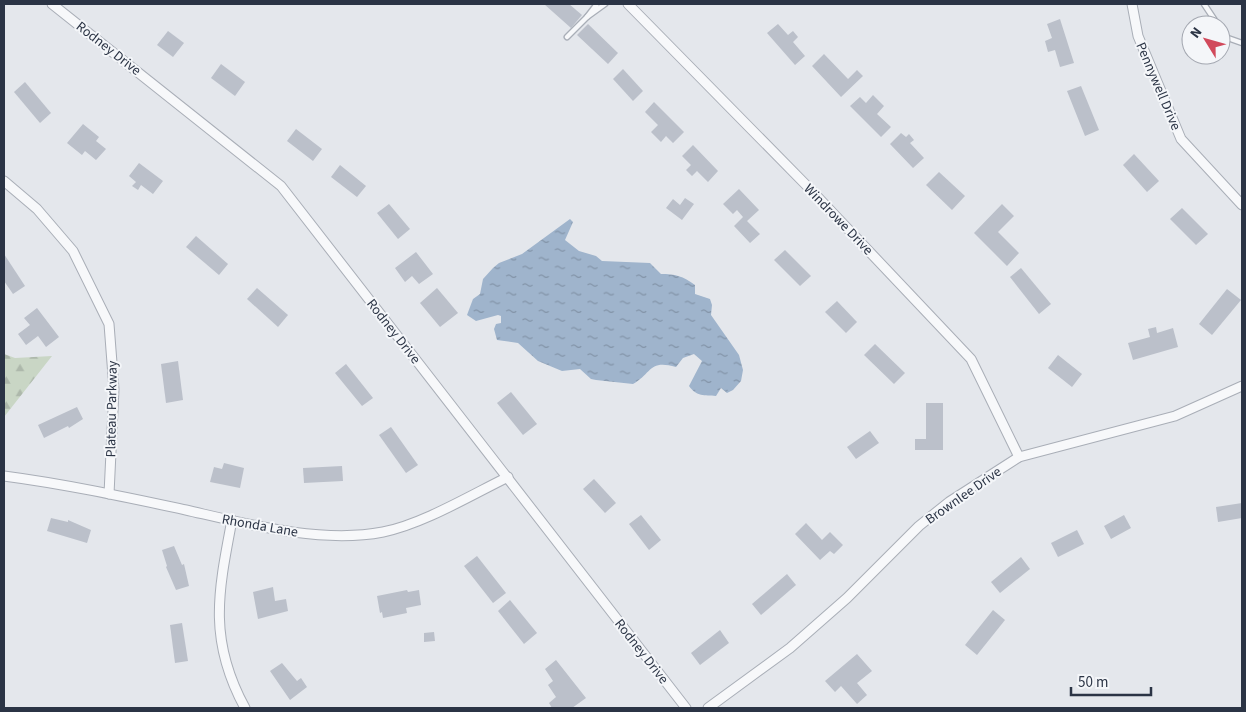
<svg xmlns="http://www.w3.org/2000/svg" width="1246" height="712" font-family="'Source Sans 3',sans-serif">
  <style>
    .forest { fill: url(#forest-firs) }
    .water { fill: url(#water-ripples) }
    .building { fill: #bbc0ca }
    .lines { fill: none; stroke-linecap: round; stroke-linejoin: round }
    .lane-casing { stroke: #a9aeb7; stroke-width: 7 }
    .street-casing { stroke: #a9aeb7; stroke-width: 11 }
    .lane { stroke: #f7f8fa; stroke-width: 4.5 }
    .street { stroke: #f7f8fa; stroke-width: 9 }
    .labels { text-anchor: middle; stroke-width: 4; stroke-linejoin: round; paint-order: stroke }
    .street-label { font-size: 14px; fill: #2b3445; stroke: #f4f6f9 }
  </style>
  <defs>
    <pattern id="forest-firs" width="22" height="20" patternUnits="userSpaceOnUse" patternTransform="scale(1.25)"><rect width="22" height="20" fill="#c9d6c5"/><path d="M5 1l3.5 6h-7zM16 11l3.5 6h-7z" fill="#adb8ab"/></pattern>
    <pattern id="water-ripples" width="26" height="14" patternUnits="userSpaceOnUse" patternTransform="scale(1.25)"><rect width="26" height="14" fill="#9fb4cc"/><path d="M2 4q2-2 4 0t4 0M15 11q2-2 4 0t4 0" fill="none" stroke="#8293a7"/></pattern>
  </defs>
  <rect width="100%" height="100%" fill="#e4e7ec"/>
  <polygon class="forest" points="4,354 15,358 52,356 4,417"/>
  <path class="water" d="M 570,219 L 573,222 L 565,240 L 579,251 L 596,256 L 602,261 L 650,263 L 661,274 C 675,274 683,276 695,285 L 695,294 L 710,299 L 712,305 L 711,315 L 739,355 L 743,370 L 741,381 L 733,390 L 727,393 L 721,388 L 716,396 C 704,395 697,397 689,386 L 702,361 L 694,354 L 683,358 L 676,367 C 649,359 652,373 633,384 L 596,380 L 591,379 L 580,369 L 562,371 L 538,361 L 518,343 L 497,340 L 494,329 L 496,324 L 501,323 L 501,316 L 498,315 L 476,321 L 467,315 L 473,299 L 480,294 L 483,279 L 493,268 L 499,263 L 522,254 Z"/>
  <g class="building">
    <polygon points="544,4 569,4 582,15 571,28"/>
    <polygon points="1060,19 1074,63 1060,67 1055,50 1048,52 1045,41 1052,38 1047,24"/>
    <polygon points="588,24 618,53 608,64 577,35"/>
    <polygon points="778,24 788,35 793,31 798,37 793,42 805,56 795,65 767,33"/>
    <polygon points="168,31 184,43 173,57 157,45"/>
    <polygon points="824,54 848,79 857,70 863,76 841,97 812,66"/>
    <polygon points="221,64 245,82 235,96 211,78"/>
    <polygon points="623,69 643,91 633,101 613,79"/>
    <polygon points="25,82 51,113 40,123 14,92"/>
    <polygon points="1081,86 1099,130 1085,136 1067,91"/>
    <polygon points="873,95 884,106 877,114 891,127 881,137 850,106 860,97 866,103"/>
    <polygon points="654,102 684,132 673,143 666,136 661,142 651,132 658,125 645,112"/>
    <polygon points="83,124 99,137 96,141 106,149 96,160 85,151 82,155 67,143"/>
    <polygon points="296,129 322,149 313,161 287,141"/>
    <polygon points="901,133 906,137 909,134 914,140 910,143 924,158 913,168 890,144"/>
    <polygon points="693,145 718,171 708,182 697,171 692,176 686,170 691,165 682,156"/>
    <polygon points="1134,154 1159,181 1147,192 1123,165"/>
    <polygon points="139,163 163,181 153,194 141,185 138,190 132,186 136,182 129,176"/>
    <polygon points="340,165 366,186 357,197 331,177"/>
    <polygon points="939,172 965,196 952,210 926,185"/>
    <polygon points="739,189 759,210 747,221 760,234 750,243 734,226 743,217 737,210 733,214 723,204"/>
    <polygon points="685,198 694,204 682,220 666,208 673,199 680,205"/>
    <polygon points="389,204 410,229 398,239 377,213"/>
    <polygon points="1002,204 1014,216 998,232 1019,253 1007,266 974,233"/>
    <polygon points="1182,208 1208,234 1196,245 1170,219"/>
    <polygon points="196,236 228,264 219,275 186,247"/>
    <polygon points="785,250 811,276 800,286 774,260"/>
    <polygon points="416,252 433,274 419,284 412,276 405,282 395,268"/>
    <polygon points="4,254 25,286 13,294 4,281"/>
    <polygon points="1021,268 1051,304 1039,314 1010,277"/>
    <polygon points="257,288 288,315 278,327 247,299"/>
    <polygon points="437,288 458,313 440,327 420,303"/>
    <polygon points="1227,289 1241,300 1212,335 1199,324"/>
    <polygon points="837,301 857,322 846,333 825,312"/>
    <polygon points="37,308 59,337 46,347 38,336 26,345 18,334 30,325 24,318"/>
    <polygon points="1156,327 1157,333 1173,328 1178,347 1133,360 1128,343 1150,337 1148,329"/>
    <polygon points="875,344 905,373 894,384 864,355"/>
    <polygon points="1058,355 1082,374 1072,387 1048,368"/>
    <polygon points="178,361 183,400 166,403 161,364"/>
    <polygon points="346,364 373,398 362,406 335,373"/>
    <polygon points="511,392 537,424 523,435 497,403"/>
    <polygon points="926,403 943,403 943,450 915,450 915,439 926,439"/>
    <polygon points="77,407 83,419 69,428 68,426 44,438 38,425"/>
    <polygon points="391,427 418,465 406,473 379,435"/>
    <polygon points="870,431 879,443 856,459 847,447"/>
    <polygon points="224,463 244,468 240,488 210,482 214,467 222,469"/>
    <polygon points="342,466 343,481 304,483 303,468"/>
    <polygon points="594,479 616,503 605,513 583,489"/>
    <polygon points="1242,503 1242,518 1218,522 1216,507"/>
    <polygon points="641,515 661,540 649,550 629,524"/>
    <polygon points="1124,515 1131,528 1111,539 1104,526"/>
    <polygon points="51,518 68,522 68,520 91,530 87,543 47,531"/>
    <polygon points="806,523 822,540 830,532 843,545 834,554 830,551 820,560 795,534"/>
    <polygon points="1077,530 1084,544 1058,557 1051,543"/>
    <polygon points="174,546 182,565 184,564 189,586 176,590 166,567 167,566 162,550"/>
    <polygon points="477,556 506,593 493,603 464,566"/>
    <polygon points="1021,557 1030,569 1000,593 991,582"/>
    <polygon points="787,574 796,585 761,615 752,604"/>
    <polygon points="273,587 275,601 286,599 288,611 258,619 253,592"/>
    <polygon points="407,590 408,592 419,590 421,605 406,608 407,613 383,618 382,612 380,613 377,596"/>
    <polygon points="510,600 537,633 524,644 498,611"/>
    <polygon points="993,610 1005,620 977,655 965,645"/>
    <polygon points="182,623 188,661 175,663 170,625"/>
    <polygon points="720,630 729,643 700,665 691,653"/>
    <polygon points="434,632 435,641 424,642 424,633"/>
    <polygon points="857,654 872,671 857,683 867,695 857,704 841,686 835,692 825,681"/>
    <polygon points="556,660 586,698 572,708 552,708 549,703 556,697 548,685 553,681 545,669"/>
    <polygon points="282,663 297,681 301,678 307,687 290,700 270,671"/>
  </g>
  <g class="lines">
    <g class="lane-casing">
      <g id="lane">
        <polyline points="597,4 587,17 605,4"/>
        <polyline points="1204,4 1218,25"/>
        <polyline points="1221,30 1225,37 1242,43"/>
        <polyline points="567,37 587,17"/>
      </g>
    </g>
    <g class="street-casing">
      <g id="street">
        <polyline points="52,4 281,186 686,708"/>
        <polyline points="628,4 812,191 971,359 1019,457"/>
        <polyline points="1132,4 1138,36 1181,139 1242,205"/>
        <polyline points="4,181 37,209 73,251 109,324 114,389 109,494"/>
        <path d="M 4,476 C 65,484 125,497 186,510 C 247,524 321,544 383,532 C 423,524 471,495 508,477"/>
        <path d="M 232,520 C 218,593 208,640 245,708"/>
        <polyline points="708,708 790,648 847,598 919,526 949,502 1019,457 1175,416 1242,386"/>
      </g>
    </g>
    <use href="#lane" class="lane"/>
    <use href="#street" class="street"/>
  </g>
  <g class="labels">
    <g class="street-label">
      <text transform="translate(109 48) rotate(38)" y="5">Rodney Drive</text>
      <text transform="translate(1159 86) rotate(67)" y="5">Pennywell Drive</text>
      <text transform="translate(839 219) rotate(46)" y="5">Windrowe Drive</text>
      <text transform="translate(394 331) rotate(52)" y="5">Rodney Drive</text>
      <text transform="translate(111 409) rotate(-89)" y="5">Plateau Parkway</text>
      <text transform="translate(963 495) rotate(-35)" y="5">Brownlee Drive</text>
      <text transform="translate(260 525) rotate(10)" y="5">Rhonda Lane</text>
      <text transform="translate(642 651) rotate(52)" y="5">Rodney Drive</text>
    </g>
  </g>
  <rect width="1246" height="712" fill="none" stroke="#2b3445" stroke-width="10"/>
  <g transform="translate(1206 40) rotate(307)"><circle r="24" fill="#f4f6f9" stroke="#a4a8b1"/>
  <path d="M0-4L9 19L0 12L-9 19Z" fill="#d1495b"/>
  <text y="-8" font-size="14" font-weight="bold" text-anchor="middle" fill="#2b3445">N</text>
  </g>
  <path d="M1071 687v8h80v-8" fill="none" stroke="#2b3445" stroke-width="2.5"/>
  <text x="1078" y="687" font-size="15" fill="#2b3445" stroke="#f4f6f9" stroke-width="4" paint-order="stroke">50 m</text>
</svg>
